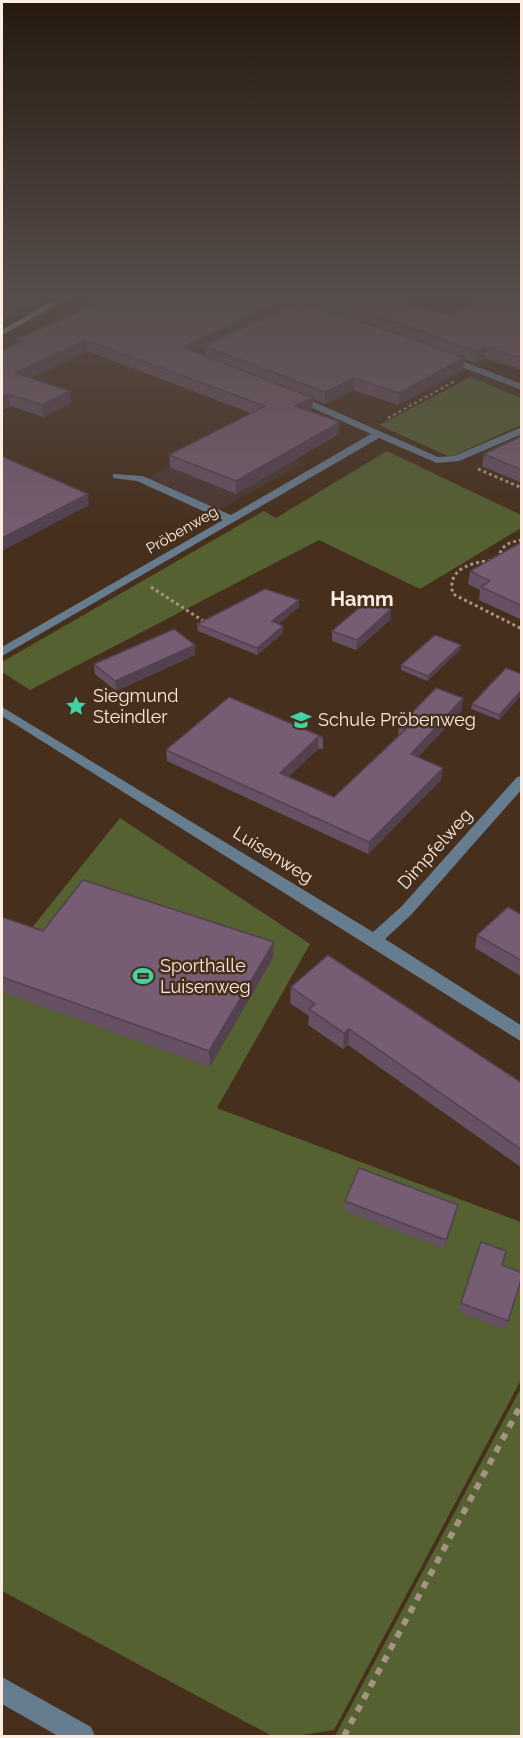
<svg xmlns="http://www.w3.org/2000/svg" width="523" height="1738" font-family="Raleway,sans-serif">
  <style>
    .commercial { fill: #4c3734 }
    .green { fill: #556131 }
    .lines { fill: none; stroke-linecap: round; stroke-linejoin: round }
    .path-far2 { stroke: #a69384; stroke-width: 2; stroke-dasharray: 3 3; stroke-linecap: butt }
    .path-far1 { stroke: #a69384; stroke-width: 3; stroke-dasharray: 3 3; stroke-linecap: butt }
    .path { stroke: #a69384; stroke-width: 6; stroke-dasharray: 7 7; stroke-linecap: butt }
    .minor { fill: #667c8f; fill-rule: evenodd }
    .major { fill: #93c3e9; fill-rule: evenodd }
    .wall { fill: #665063; fill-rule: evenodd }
    .shaded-wall { fill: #534150 }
    .building { fill: #775d73; stroke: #534150; stroke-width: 1.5 }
    .labels { text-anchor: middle; stroke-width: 5; stroke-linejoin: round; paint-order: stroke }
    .far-street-label { font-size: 15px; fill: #fcece1; stroke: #462f1c }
    .poi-label { font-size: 18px; fill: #fcece1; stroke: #462f1c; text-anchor: start }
    .street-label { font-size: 18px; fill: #fcece1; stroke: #462f1c }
    .far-district-label { font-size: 20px; font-weight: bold; fill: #fcece1; stroke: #462f1c }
  </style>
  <rect width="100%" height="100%" fill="#462f1c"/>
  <polygon class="commercial" points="229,436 302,464 219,510 149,477"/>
  <g class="green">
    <polygon points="2,294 47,294 2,318"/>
    <polygon points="471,377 521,398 521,425 450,457 379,425"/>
    <polygon points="387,451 521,515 521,528 420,589 319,540 30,690 2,672 2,662 264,511 276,518"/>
    <polygon points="120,818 310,944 217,1108 521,1222 521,1380 334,1730 296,1736 272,1736 2,1591 2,965"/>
    <polygon points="521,1388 522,1730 519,1736 335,1736"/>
  </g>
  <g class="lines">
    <g class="path-far2">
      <polyline points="473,298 483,301"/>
      <polyline points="81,310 98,301"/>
      <polyline points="388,418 455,381"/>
    </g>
    <g class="path-far1">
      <polyline points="478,469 522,488"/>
      <path d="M 522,540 C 509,542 499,546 499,560 C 478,561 445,566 453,594 L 522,629"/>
      <polyline points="151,587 208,624"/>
    </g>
    <polyline class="path" points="344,1736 522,1403"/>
    <g class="minor">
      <polygon points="443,356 449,356 522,384 522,390 443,360"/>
      <polygon points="290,394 296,394 438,457 454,456 522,427 522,434 459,461 437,463 379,438 2,656 2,647 223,520 137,481 113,478 113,474 143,476 231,515 371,434 290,398"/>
      <polygon points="2,707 373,932 401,907 517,777 522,776 522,789 411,915 385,939 522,1026 522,1042 2,716"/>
      <polygon points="2,1677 91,1727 95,1736 58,1736 2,1704"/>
    </g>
    <polygon class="major" points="66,294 75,294 2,335 2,330"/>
  </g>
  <g class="wall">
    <path d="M 111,294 L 411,294 L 396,300 L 450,315 L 522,303 L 522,370 L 484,358 L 475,363 L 464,359 L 463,370 L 398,405 L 354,390 L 325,404 L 313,399 L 312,410 L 309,411 L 339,434 L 236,494 L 170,467 L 169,455 L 251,413 L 87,351 L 31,378 L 71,403 L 43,417 L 10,406 L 2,410 L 2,350 L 17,343 L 17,339 L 95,305 L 94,300 ZM 204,348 L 205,356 L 196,352 Z"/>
    <polygon points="522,436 522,483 482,466 484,454"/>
    <polygon points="522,542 522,620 479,600 480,590 468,584 470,571"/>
    <polygon points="299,600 299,607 278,624 283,626 283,633 257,655 198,631 197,624"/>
    <polygon points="391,609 391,619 356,650 332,641 332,631"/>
    <polygon points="195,645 195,655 116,691 95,674 94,664"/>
    <polygon points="460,650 427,681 401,670 401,665"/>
    <polygon points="522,674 522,694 499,720 471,709 472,704"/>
    <polygon points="462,710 418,757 441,780 368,854 167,761 166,750 323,737 323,749 318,749 288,776 334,797 398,737 399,726"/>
    <polygon points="522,915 522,977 475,948 477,935"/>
    <polygon points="2,917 43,931 273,958 210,1067 2,992"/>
    <polygon points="291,987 522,1083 522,1168 348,1045 343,1049 308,1025 309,1016 290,1003"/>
    <polygon points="345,1201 458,1205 456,1214 444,1249 345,1211"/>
    <polygon points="502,1265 522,1277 505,1330 459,1312 461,1303"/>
  </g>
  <g class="shaded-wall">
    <polygon points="296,294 296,304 204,346 204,348 186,357 185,346"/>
    <polygon points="388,294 411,294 382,307 382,296"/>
    <polygon points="86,340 87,351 17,385 15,373"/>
    <polygon points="486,347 484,358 475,363 476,352"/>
    <polygon points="464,358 463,370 398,405 399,393"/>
    <polygon points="354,378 354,390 325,404 325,392"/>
    <polygon points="70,391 71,403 43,417 42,405"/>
    <polygon points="8,394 10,406 2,410 2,397"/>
    <polygon points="313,398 312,410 295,418 295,406"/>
    <polygon points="340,422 339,434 236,494 236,481"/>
    <polygon points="88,494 89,505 2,551 2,538"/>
    <polygon points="299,600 299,607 272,629 272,621"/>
    <polygon points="391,609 391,619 356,650 357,640"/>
    <polygon points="283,626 283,633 257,655 257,648"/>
    <polygon points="195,645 195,655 116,691 115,681"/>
    <polygon points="461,645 460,650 427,681 428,676"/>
    <polygon points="522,690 522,694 499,720 499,715"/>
    <polygon points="463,698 462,710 409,766 411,754"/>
    <polygon points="318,737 318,749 280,785 280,773"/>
    <polygon points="443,768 441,780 368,854 369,842"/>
    <polygon points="274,942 273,958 210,1067 209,1051"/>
    <polygon points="349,1029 348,1045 343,1049 344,1033"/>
    <polygon points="458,1205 456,1214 444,1249 446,1240"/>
  </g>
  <g class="building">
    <polygon points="111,294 295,294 185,346 187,349 313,398 295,406 340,422 236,481 169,455 265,406 86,340 15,373 70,391 42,405 8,394 2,397 2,350 23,341 17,339 102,302 94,300"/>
    <polygon points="298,294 388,294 382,296 450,315 490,295 522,303 522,358 486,347 476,352 404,325"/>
    <polygon points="298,302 396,333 464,358 399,393 354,378 325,392 204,346"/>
    <polygon points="522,436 522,470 484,454"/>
    <polygon points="2,456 8,459 88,494 2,538"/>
    <polygon points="522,542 522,606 481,587 490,581 470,571"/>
    <polygon points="265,589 299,600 272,621 283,626 257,648 197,624"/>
    <polygon points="367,601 391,609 357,640 332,631"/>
    <polygon points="174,629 195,645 115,681 94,664"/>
    <polygon points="435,635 461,645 428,676 401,665"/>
    <polygon points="506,668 522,674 522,690 499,715 472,704"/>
    <polygon points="436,688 463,698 411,754 443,768 369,842 166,750 229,697 323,737 318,737 280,773 334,797 406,729 399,726"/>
    <polygon points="83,880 274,942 209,1051 2,977 2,917 43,931"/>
    <polygon points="508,907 522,915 522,961 477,935"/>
    <polygon points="328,955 522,1083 522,1150 349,1029 344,1033 309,1009 315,1004 291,987"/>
    <polygon points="359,1168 458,1205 446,1240 345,1201"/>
    <polygon points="481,1242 506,1251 502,1265 522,1273 522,1277 508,1321 461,1303"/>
  </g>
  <linearGradient id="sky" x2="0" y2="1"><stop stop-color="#261a0f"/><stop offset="0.55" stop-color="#574d4b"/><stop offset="1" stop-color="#574d4b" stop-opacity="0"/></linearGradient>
  <rect width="523" height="537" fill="url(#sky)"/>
  <defs>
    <g id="sight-bare" transform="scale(1.62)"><path d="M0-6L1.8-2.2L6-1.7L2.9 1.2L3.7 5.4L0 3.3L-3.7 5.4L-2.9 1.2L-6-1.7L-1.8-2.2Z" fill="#3ed4a3" stroke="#462f1c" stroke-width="2.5" paint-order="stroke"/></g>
    <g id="school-bare" transform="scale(1.62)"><path d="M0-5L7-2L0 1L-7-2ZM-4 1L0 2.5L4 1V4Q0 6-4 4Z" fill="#3ed4a3" stroke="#462f1c" stroke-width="2.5" paint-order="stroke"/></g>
    <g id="stadium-bare" transform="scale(1.62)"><path d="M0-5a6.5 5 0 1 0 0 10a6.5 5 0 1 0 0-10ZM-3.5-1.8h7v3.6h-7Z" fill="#3ed4a3" stroke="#462f1c" stroke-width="2.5" paint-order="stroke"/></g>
  </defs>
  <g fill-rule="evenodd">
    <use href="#sight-bare" x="76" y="706"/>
    <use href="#school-bare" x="301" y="720"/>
    <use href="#stadium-bare" x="143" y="976"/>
  </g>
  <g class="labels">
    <g class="far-street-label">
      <text transform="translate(182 530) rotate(-30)" y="5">Pröbenweg</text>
    </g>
    <g class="poi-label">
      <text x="93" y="702">Siegmund<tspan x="93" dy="21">Steindler</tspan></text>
      <text x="318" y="726">Schule Pröbenweg</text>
      <text x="160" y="972">Sporthalle<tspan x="160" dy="21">Luisenweg</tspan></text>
    </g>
    <g class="street-label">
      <text transform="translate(435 849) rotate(-48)" y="6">Dimpfelweg</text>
      <text transform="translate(273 855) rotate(32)" y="6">Luisenweg</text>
    </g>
    <g class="far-district-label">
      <text x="362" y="606">Hamm</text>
    </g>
  </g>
  <rect width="523" height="1738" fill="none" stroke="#fcece1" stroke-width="6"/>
</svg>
